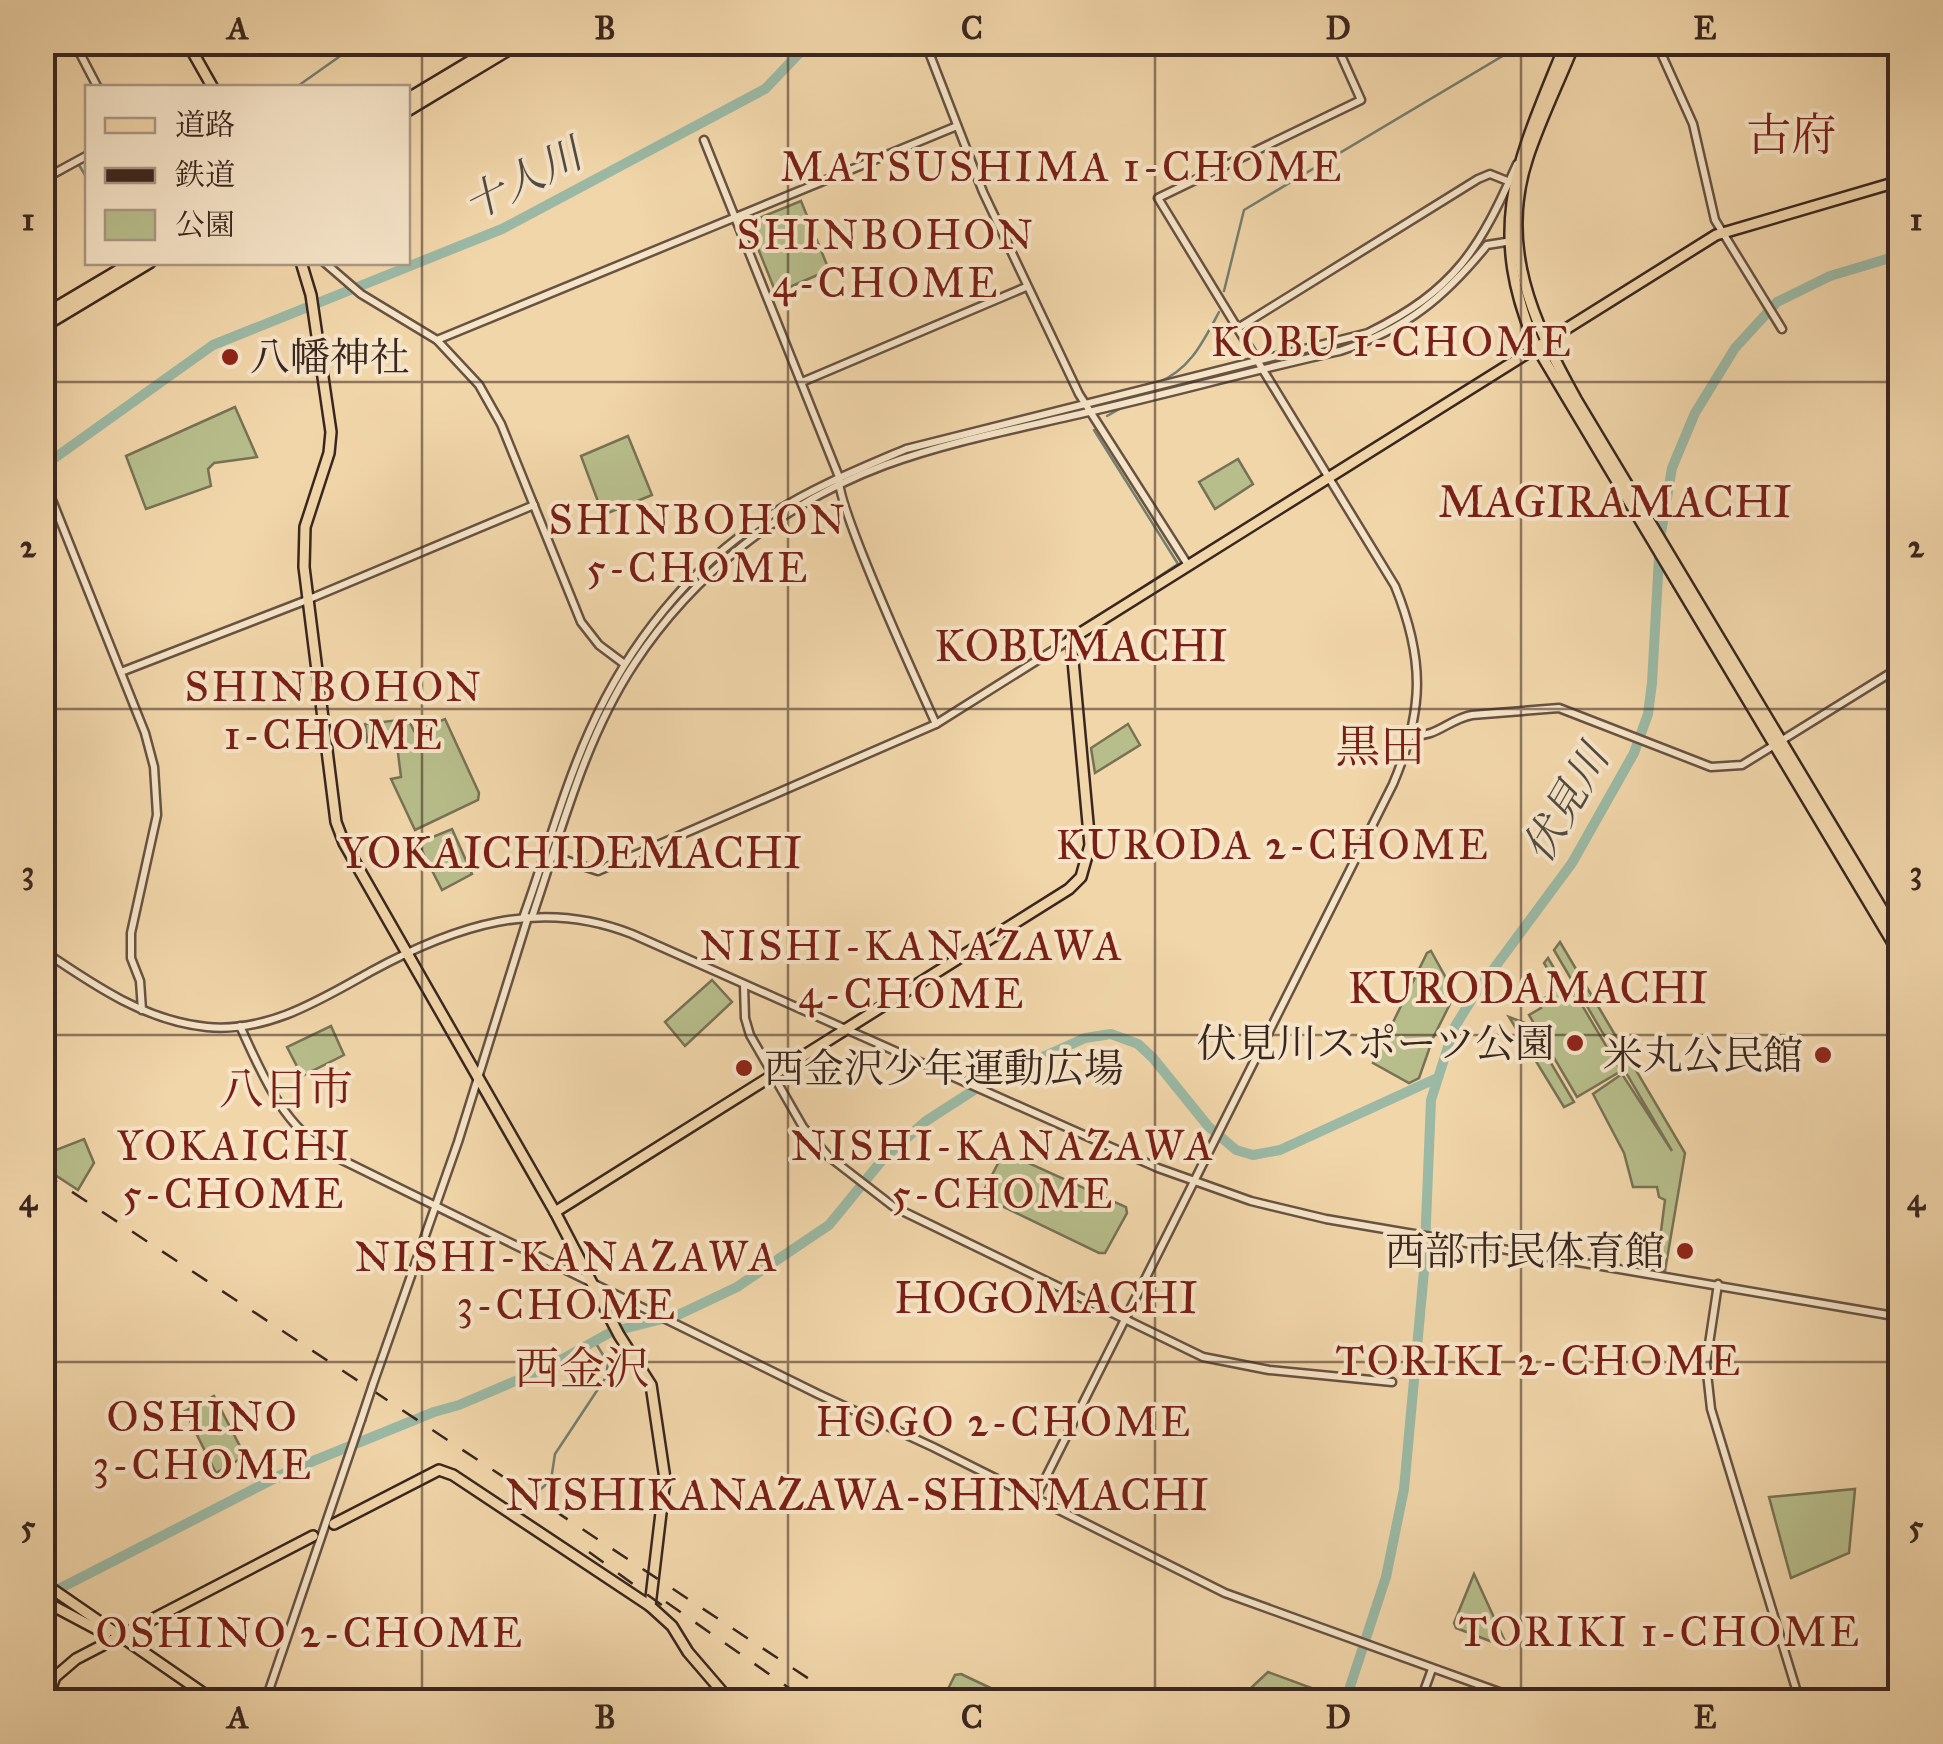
<svg xmlns="http://www.w3.org/2000/svg" width="1943" height="1744" font-family="'IM FELL Great Primer','Noto Serif JP',serif">
  <style>
    .green { fill: #b7be8b; stroke: #787255; stroke-width: 2.5 }
    .lines { fill: none; stroke-linecap: round; stroke-linejoin: round }
    .stream { stroke: #747e6f; stroke-width: 2.5 }
    .river { stroke: #9bb9a5; stroke-width: 10 }
    .minor-casing { stroke: #685242; stroke-width: 11 }
    .major-casing { stroke: #3a261f; stroke-width: 14 }
    .highway-casing { stroke: #3a261f; stroke-width: 15 }
    .minor { stroke: #f6e4c8; stroke-width: 6 }
    .major { stroke: #f1d6aa; stroke-width: 9 }
    .highway { stroke: #f1d6aa; stroke-width: 10 }
    .rail { stroke: #3a261f; stroke-width: 2.5; stroke-dasharray: 18 18; stroke-linecap: butt }
    .minor-bridge-casing { stroke: #685242; stroke-width: 11; stroke-linecap: butt }
    .minor-bridge { stroke: #f6e4c8; stroke-width: 6 }
    .grid { fill: none; stroke: #3a261f; stroke-width: 2.5; stroke-opacity: 0.55 }
    .poi-dot { fill: #8f2418; stroke: #f6e4c8; stroke-width: 4 }
    .labels { text-anchor: middle; stroke-width: 8; stroke-linejoin: round; paint-order: stroke }
    .poi-label { font-size: 40px; fill: #3a261f; stroke: #f6e4c8; text-anchor: end }
    .neighbourhood-label { font-size: 42px; letter-spacing: 2.5px; fill: #7a1f14; stroke: #f6e4c8 }
    .water-label { font-size: 42px; font-style: italic; fill: #524b40; stroke: #f6e4c8 }
    .quarter-label { font-size: 45px; fill: #7a1f14; stroke: #f6e4c8 }
    .neatline { fill: none; stroke: #3a261f; stroke-width: 4 }
    .grid-label { font-size: 32px; text-anchor: middle; font-weight: bold; fill: #3a261f }
  </style>
  <rect width="100%" height="100%" fill="#f1d6aa"/>
  <filter id="stains"><feTurbulence type="fractalNoise" baseFrequency=".002" numOctaves="4"/><feColorMatrix values="0 0 0 0 .2 0 0 0 0 .09 0 0 0 0 .02 0 0 0 .5 -.17"/></filter>
  <radialGradient id="worn" r=".72"><stop offset=".6" stop-color="#630" stop-opacity="0"/><stop offset="1" stop-color="#630" stop-opacity=".3"/></radialGradient>
  <g class="green">
    <polygon points="801,201 829,270 776,293 751,231 757,219"/>
    <polygon points="235,407 257,457 214,463 208,469 211,486 146,509 126,456"/>
    <polygon points="628,436 652,495 603,515 581,456"/>
    <polygon points="1238,459 1253,484 1215,509 1199,482"/>
    <polygon points="408,719 414,731 445,719 479,793 478,800 415,830 391,779 401,777 397,745 368,748 365,724"/>
    <polygon points="1128,724 1140,745 1095,773 1091,748"/>
    <polygon points="452,829 472,874 442,890 418,843"/>
    <polygon points="1560,942 1685,1153 1665,1271 1656,1270 1665,1200 1659,1197 1657,1187 1633,1187 1624,1153 1593,1094 1622,1074 1672,1151 1554,950"/>
    <polygon points="1431,951 1455,994 1433,1038 1419,1078 1409,1083 1373,1063 1427,953"/>
    <polygon points="1548,958 1568,992 1573,990 1621,1071 1577,1097 1529,1015 1541,1008 1538,1002 1560,989 1544,963"/>
    <polygon points="712,980 732,1002 685,1046 665,1022"/>
    <polygon points="1509,1017 1528,1024 1574,1102 1564,1107"/>
    <polygon points="331,1026 344,1055 302,1076 287,1047"/>
    <polygon points="84,1139 94,1163 78,1190 43,1167 43,1155"/>
    <polygon points="1004,1152 1126,1207 1127,1213 1105,1253 1099,1253 981,1196"/>
    <polygon points="214,1396 245,1456 216,1473 185,1411"/>
    <polygon points="1855,1489 1849,1553 1791,1578 1769,1497"/>
    <polygon points="1474,1574 1508,1648 1456,1628 1454,1623"/>
    <polygon points="1268,1672 1317,1690 1313,1701 1237,1701"/>
    <polygon points="961,1674 1018,1701 942,1701 955,1675"/>
  </g>
  <g class="lines">
    <g class="stream">
      <polyline points="295,88 360,42"/>
      <polyline points="79,165 88,180"/>
      <polyline points="55,178 72,168"/>
      <polyline points="45,183 49,181"/>
      <polyline points="1224,291 1244,210 1526,42"/>
      <path d="M 1157,383 C 1190,370 1203,342 1219,312"/>
      <polyline points="1107,416 1123,407"/>
      <polyline points="1084,626 1178,564 1094,430"/>
      <polyline points="533,1496 551,1480 555,1454 606,1377 608,1363 595,1342"/>
    </g>
    <g class="river">
      <polyline points="42,467 213,345 502,229 765,89 810,42"/>
      <polyline points="42,1591 49,1594 291,1470 434,1412 459,1405 548,1367 611,1332 678,1315 737,1287 829,1225 883,1159 926,1121 985,1083 1085,1038 1111,1034 1138,1044 1153,1058 1208,1126 1236,1150 1253,1155 1280,1150 1435,1079"/>
      <polyline points="1345,1702 1386,1577 1404,1489 1424,1271 1431,1100 1454,1028 1475,994 1572,863 1634,753 1648,714 1652,683 1660,539 1672,468 1695,413 1735,348 1777,302 1830,276 1900,255"/>
    </g>
    <g class="minor-casing">
      <g id="minor">
        <polyline points="74,42 98,88"/>
        <polyline points="925,42 983,192 1079,394 1188,565"/>
        <polyline points="1656,42 1693,124 1715,220 1782,329"/>
        <polyline points="42,52 59,42"/>
        <path d="M 704,140 L 839,477 C 835,504 919,686 936,724"/>
        <polyline points="42,180 88,155"/>
        <polyline points="324,262 361,294 437,340 479,385 501,424 581,622 599,645 623,663"/>
        <polyline points="1238,328 1478,179 1490,174 1510,182"/>
        <polyline points="437,340 957,126"/>
        <polyline points="802,382 1026,287"/>
        <polyline points="42,475 145,733 154,767 157,815 131,933 131,958 140,981 142,1010"/>
        <polyline points="121,672 307,600 534,505"/>
        <path d="M 1412,735 C 1436,738 1449,719 1472,715 L 1559,708 L 1711,767 L 1742,765 L 1900,667"/>
        <polyline points="553,856 598,871 936,724 1071,639"/>
        <path d="M 532,917 C 561,832 584,740 634,664 C 693,574 783,503 885,465 C 953,440 1027,427 1097,410 C 1178,391 1259,369 1340,351 C 1406,329 1444,298 1487,245 L 1512,241"/>
        <path d="M 523,918 C 546,855 563,790 590,730 C 628,645 690,566 769,516 C 812,488 859,469 906,449 L 1368,333 C 1455,290 1479,250 1517,164"/>
        <path d="M 42,950 C 92,984 145,1021 207,1027 C 267,1033 320,1000 370,972 C 454,926 539,897 632,934 L 1158,1168 L 1251,1201 L 1326,1219 L 1900,1317"/>
        <polyline points="744,985 745,1018 750,1035 803,1127 828,1156 894,1207 1203,1357 1269,1370 1392,1382"/>
        <path d="M 240,1026 C 263,1076 281,1123 330,1154 L 818,1394 L 933,1447 L 1225,1593 L 1527,1702"/>
        <polyline points="1718,1284 1706,1364 1711,1409 1800,1702"/>
        <polyline points="373,1384 458,1142 528,917"/>
        <path d="M 1035,1499 L 1393,784 C 1424,711 1425,660 1395,586 L 1158,198 L 1361,100 L 1335,42"/>
        <polyline points="265,1702 361,1420"/>
        <polyline points="1420,1702 1432,1669"/>
      </g>
    </g>
    <g class="major-casing">
      <g id="major">
        <polyline points="187,42 213,88"/>
        <path d="M 1566,42 C 1520,157 1483,223 1536,346 L 1900,955"/>
        <path d="M 1575,42 C 1560,80 1541,118 1528,157 C 1498,246 1533,322 1576,399 L 1900,939"/>
        <polyline points="301,262 311,295 331,432 329,453 305,527 304,567 336,822 344,843 555,1212 619,1335 651,1385 665,1479 650,1606 672,1626 688,1652 731,1702"/>
        <polyline points="555,1212 1069,889 1081,877 1090,845 1071,639 1716,235 1900,181"/>
        <polyline points="334,1524 439,1470 453,1475 650,1606"/>
        <polyline points="42,1582 216,1702"/>
        <polyline points="42,1600 106,1634"/>
        <polyline points="46,1702 55,1677 76,1659 313,1536"/>
      </g>
    </g>
    <g class="highway-casing">
      <g id="highway">
        <polyline points="408,99 503,42"/>
        <polyline points="408,110 521,42"/>
        <polyline points="42,316 133,262"/>
        <polyline points="42,327 150,262"/>
      </g>
    </g>
    <use href="#minor" class="minor"/>
    <use href="#major" class="major"/>
    <use href="#highway" class="highway"/>
    <g class="rail">
      <polyline points="42,1172 844,1702"/>
      <polyline points="589,1552 674,1614"/>
      <polyline points="666,1602 809,1702"/>
    </g>
    <g class="minor-bridge-casing">
      <polyline id="minor-bridge" points="361,1420 373,1384"/>
    </g>
    <use href="#minor-bridge" class="minor-bridge"/>
  </g>
  <path class="grid" d="M 422,42 L 422,1702M 788,42 L 788,1702M 1155,42 L 1155,1702M 1521,42 L 1521,1702M 42,382 L 1900,382M 42,709 L 1900,709M 42,1035 L 1900,1035M 42,1362 L 1900,1362"/>
  <g class="poi-dot">
    <circle cx="230" cy="357" r="10"/>
    <circle cx="1575" cy="1043" r="10"/>
    <circle cx="1823" cy="1055" r="10"/>
    <circle cx="744" cy="1068" r="10"/>
    <circle cx="1685" cy="1251" r="10"/>
  </g>
  <g class="labels">
    <g class="poi-label">
      <text x="250" y="371" text-anchor="start">八幡神社</text>
      <text x="1555" y="1057">伏見川スポーツ公園</text>
      <text x="1803" y="1069">米丸公民館</text>
      <text x="764" y="1082" text-anchor="start">西金沢少年運動広場</text>
      <text x="1665" y="1265">西部市民体育館</text>
    </g>
    <g class="neighbourhood-label">
      <text x="1062" y="181">MATSUSHIMA 1-CHOME</text>
      <text x="886" y="249">SHINBOHON<tspan x="886" dy="48">4-CHOME</tspan></text>
      <text x="1392" y="356">KOBU 1-CHOME</text>
      <text x="698" y="534">SHINBOHON<tspan x="698" dy="48">5-CHOME</tspan></text>
      <text x="334" y="701">SHINBOHON<tspan x="334" dy="48">1-CHOME</tspan></text>
      <text x="1273" y="859">KURODA 2-CHOME</text>
      <text x="912" y="960">NISHI-KANAZAWA<tspan x="912" dy="48">4-CHOME</tspan></text>
      <text x="234" y="1160">YOKAICHI<tspan x="234" dy="48">5-CHOME</tspan></text>
      <text x="1003" y="1160">NISHI-KANAZAWA<tspan x="1003" dy="48">5-CHOME</tspan></text>
      <text x="567" y="1271">NISHI-KANAZAWA<tspan x="567" dy="48">3-CHOME</tspan></text>
      <text x="1539" y="1375">TORIKI 2-CHOME</text>
      <text x="203" y="1431">OSHINO<tspan x="203" dy="48">3-CHOME</tspan></text>
      <text x="1004" y="1436">HOGO 2-CHOME</text>
      <text x="1660" y="1646">TORIKI 1-CHOME</text>
      <text x="310" y="1647">OSHINO 2-CHOME</text>
    </g>
    <g class="water-label">
      <text transform="translate(522 179) rotate(-27)" y="15">十人川</text>
      <text transform="translate(1565 803) rotate(-60)" y="15">伏見川</text>
    </g>
    <g class="quarter-label">
      <text x="1791" y="150">古府</text>
      <text x="1615" y="517">MAGIRAMACHI</text>
      <text x="1081" y="661">KOBUMACHI</text>
      <text x="1380" y="762">黒田</text>
      <text x="571" y="868">YOKAICHIDEMACHI</text>
      <text x="1528" y="1003">KURODAMACHI</text>
      <text x="286" y="1105">八日市</text>
      <text x="1046" y="1313">HOGOMACHI</text>
      <text x="582" y="1384">西金沢</text>
      <text x="857" y="1510">NISHIKANAZAWA-SHINMACHI</text>
    </g>
  </g>
  <rect width="1943" height="1744" fill="none" stroke="#f1d6aa" stroke-width="110"/>
  <rect x="85" y="85" width="325" height="180" fill="#f6e4c8" stroke="#ab9884" stroke-width="2.5"/>
  <rect x="105" y="118" width="50" height="15" fill="#f1d6aa" stroke="#ab9884" stroke-width="2.5"/>
  <text x="175" y="135" font-size="30" fill="#3a261f">道路</text>
  <rect x="105" y="168" width="50" height="15" fill="#3a261f" stroke="#ab9884" stroke-width="2.5"/>
  <text x="175" y="185" font-size="30" fill="#3a261f">鉄道</text>
  <rect x="105" y="210" width="50" height="30" fill="#b7be8b" stroke="#ab9884" stroke-width="2.5"/>
  <text x="175" y="235" font-size="30" fill="#3a261f">公園</text>
  <rect x="55" y="55" width="1833" height="1634" class="neatline"/>
  <g class="grid-label">
    <text x="238" y="39">A</text>
    <text x="605" y="39">B</text>
    <text x="972" y="39">C</text>
    <text x="1338" y="39">D</text>
    <text x="1705" y="39">E</text>
    <text x="28" y="230">1</text>
    <text x="1916" y="230">1</text>
    <text x="28" y="557">2</text>
    <text x="1916" y="557">2</text>
    <text x="28" y="883">3</text>
    <text x="1916" y="883">3</text>
    <text x="28" y="1210">4</text>
    <text x="1916" y="1210">4</text>
    <text x="28" y="1537">5</text>
    <text x="1916" y="1537">5</text>
    <text x="238" y="1728">A</text>
    <text x="605" y="1728">B</text>
    <text x="972" y="1728">C</text>
    <text x="1338" y="1728">D</text>
    <text x="1705" y="1728">E</text>
  </g>
  <rect width="100%" height="100%" filter="url(#stains)"/>
  <rect width="100%" height="100%" fill="url(#worn)"/>
</svg>
